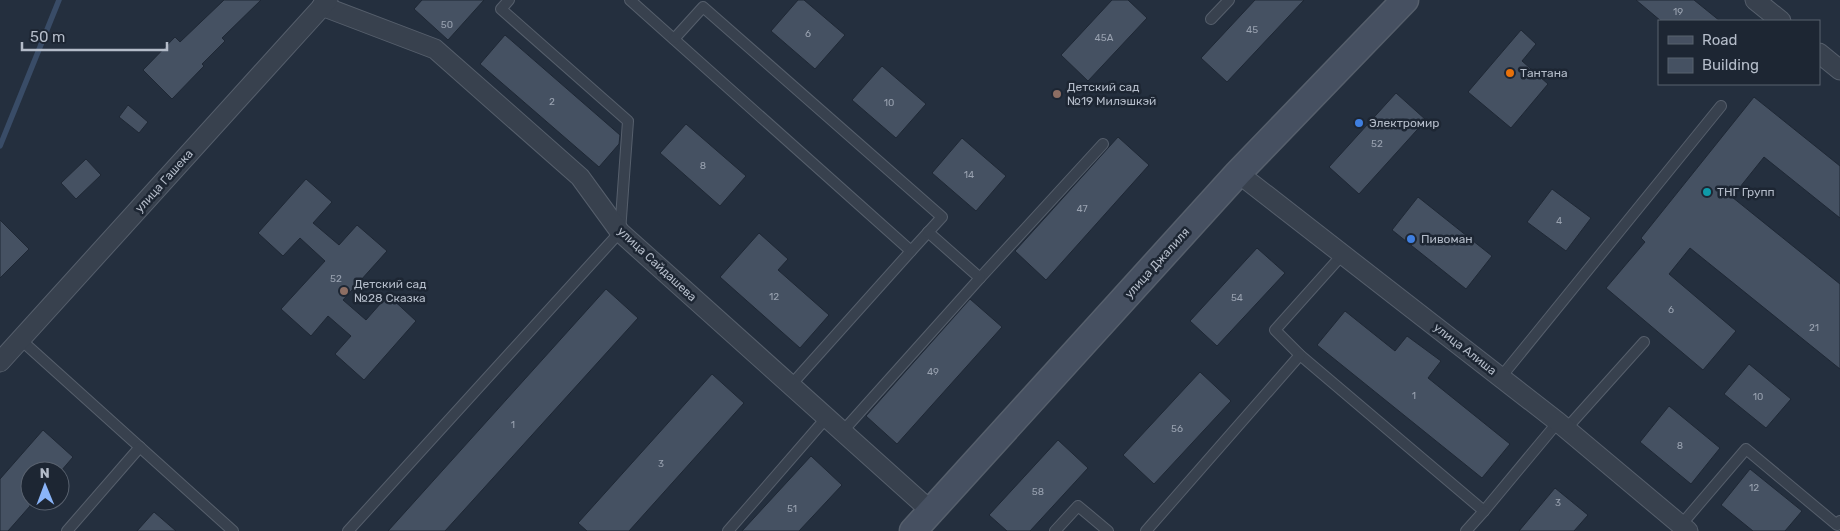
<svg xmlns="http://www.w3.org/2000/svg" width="1840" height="531" font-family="Rubik,sans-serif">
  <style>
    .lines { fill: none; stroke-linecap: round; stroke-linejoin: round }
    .stream { stroke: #394c67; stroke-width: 5.5 }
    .building { fill: #455162; stroke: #1f2835 }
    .lane-casing { stroke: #565f6c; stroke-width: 12 }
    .street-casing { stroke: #565f6c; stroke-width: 21 }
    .secondary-casing { stroke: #565f6c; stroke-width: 29 }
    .lane { stroke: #38414e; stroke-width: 10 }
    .street { stroke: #38414e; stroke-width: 19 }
    .secondary { stroke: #465061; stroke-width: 26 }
    .food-dot { fill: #e8710a; stroke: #1d2633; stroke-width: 2 }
    .education-dot { fill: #8d6e63; stroke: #1d2633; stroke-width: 2 }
    .shop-dot { fill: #3f7fe0; stroke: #1d2633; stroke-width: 2 }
    .culture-dot { fill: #0f9aa8; stroke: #1d2633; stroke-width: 2 }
    .labels { text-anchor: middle; stroke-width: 5; stroke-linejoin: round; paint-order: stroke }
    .number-label { font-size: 10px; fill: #98a1af }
    .poi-label { font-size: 12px; fill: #b4bcc9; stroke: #1d2633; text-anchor: start }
    .street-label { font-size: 12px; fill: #b4bcc9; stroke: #1d2633 }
  </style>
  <rect width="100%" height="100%" fill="#242f3e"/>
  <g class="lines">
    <polyline class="stream" points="0,146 59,0"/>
  </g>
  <g class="building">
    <polygon points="224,0 261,0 222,38 225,41 202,64 204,66 172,99 143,70 175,37 180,42"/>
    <polygon points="422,0 484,0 448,40 414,9"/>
    <polygon points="798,0 804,0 845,35 815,69 771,31"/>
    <polygon points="1112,0 1128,0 1147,18 1088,81 1061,55"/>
    <polygon points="1255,0 1304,0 1227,82 1201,58"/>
    <polygon points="1636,0 1694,0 1720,21 1661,21"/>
    <polygon points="1521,30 1536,44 1522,61 1548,84 1511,128 1468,92"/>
    <polygon points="505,35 620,135 619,144 599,167 480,64"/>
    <polygon points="882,66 926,104 896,138 852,100"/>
    <polygon points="1396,93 1426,120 1359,194 1329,167"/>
    <polygon points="1754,97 1840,166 1840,218 1764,157 1732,197 1840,284 1840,369 1690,248 1669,274 1736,331 1703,370 1606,288 1645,242 1641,238"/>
    <polygon points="128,105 148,122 139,133 119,117"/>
    <polygon points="686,124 746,176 720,206 660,153"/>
    <polygon points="1118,137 1149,165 1046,280 1015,251"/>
    <polygon points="962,138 1006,176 976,211 932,173"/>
    <polygon points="86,159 101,175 76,199 61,183"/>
    <polygon points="306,179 332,202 313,223 339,245 357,225 387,251 343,300 366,320 388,295 416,321 364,380 335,354 351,336 328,316 311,336 281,309 325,261 300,238 283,256 258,233"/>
    <polygon points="1552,189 1591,218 1566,251 1527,222"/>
    <polygon points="1418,197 1492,256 1466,289 1392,230"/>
    <polygon points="0,220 29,249 0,278"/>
    <polygon points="759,233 788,259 778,270 829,315 800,348 720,277"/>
    <polygon points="1257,248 1285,273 1217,346 1190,321"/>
    <polygon points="606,289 638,318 445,531 388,531"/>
    <polygon points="970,299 1002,327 897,444 866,416"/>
    <polygon points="1345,311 1395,351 1407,336 1441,361 1428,378 1510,444 1482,478 1317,345"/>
    <polygon points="1749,364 1791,399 1766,428 1724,394"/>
    <polygon points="1200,372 1231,401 1154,484 1123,455"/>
    <polygon points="712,374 744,403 629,531 587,531 578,523"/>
    <polygon points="1669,406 1720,448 1691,484 1640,442"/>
    <polygon points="43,430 73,457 61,471 30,471 30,506 8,531 0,531 0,479"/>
    <polygon points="1058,440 1088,468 1030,531 1007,531 989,515"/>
    <polygon points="811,456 842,485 799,531 742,531"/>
    <polygon points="1750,469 1802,511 1785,531 1753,531 1721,505"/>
    <polygon points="1555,488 1588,515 1574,531 1519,531"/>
    <polygon points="154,512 176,531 137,531"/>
  </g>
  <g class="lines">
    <g class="lane-casing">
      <g id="lane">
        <polyline points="630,0 911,251 791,385"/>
        <polyline points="1211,19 1229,0"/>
        <polyline points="674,39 703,7 942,217 911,251"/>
        <polyline points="1343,254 1275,330 1300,355 1484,511 1558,422"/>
        <polyline points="980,278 1103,144"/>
        <polyline points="21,340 233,531"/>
        <polyline points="1501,377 1721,106"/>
        <polyline points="1566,429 1644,342"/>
        <polyline points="843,431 980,278 928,232"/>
        <polyline points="1681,525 1746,449 1837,525 1840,521"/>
        <polyline points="67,531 140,447"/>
        <polyline points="348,531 620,232 628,121 501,9 509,0"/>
        <polyline points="728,531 827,417"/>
        <polyline points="1055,531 1078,506 1108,531"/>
        <polyline points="1146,531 1300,355"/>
        <polyline points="1466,531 1484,511"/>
      </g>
    </g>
    <g class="street-casing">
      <g id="street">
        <polyline points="1755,0 1781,21"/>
        <polyline points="322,6 435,49 580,177 620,232 932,512"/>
        <polyline points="1819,53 1840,70"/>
        <polyline points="1238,173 1558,422 1688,531"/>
        <polyline points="0,362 328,0"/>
      </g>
    </g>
    <g class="secondary-casing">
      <polyline id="secondary" points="913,531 1238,173 1405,0"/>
    </g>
    <use href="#lane" class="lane"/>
    <use href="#street" class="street"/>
    <use href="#secondary" class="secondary"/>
  </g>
  <circle class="food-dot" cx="1510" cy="73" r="5"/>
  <g class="education-dot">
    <circle cx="1057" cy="94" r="5"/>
    <circle cx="344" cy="291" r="5"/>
  </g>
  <g class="shop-dot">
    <circle cx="1359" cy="123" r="5"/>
    <circle cx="1411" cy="239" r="5"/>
  </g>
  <circle class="culture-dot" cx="1707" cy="192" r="5"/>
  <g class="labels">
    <g class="number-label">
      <text x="1678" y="15">19</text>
      <text x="447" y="28">50</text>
      <text x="1252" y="33">45</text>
      <text x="808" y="37">6</text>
      <text x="1104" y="41">45А</text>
      <text x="552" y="105">2</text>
      <text x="889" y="106">10</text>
      <text x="1377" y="147">52</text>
      <text x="703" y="169">8</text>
      <text x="969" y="178">14</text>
      <text x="1082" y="212">47</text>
      <text x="1559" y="224">4</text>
      <text x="336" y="282">52</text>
      <text x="774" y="300">12</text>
      <text x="1237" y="301">54</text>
      <text x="1671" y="313">6</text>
      <text x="1814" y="331">21</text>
      <text x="933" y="375">49</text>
      <text x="1414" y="399">1</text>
      <text x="1758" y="400">10</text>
      <text x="513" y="428">1</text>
      <text x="1177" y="432">56</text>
      <text x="1680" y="449">8</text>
      <text x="661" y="467">3</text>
      <text x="1754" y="491">12</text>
      <text x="1038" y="495">58</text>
      <text x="1558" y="506">3</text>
      <text x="792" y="512">51</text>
    </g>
    <g class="poi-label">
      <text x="1520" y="77">Тантана</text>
      <text x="1067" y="91">Детский сад<tspan x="1067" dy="14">№19 Милэшкэй</tspan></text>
      <text x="1369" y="127">Электромир</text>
      <text x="1717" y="196">ТНГ Групп</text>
      <text x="1421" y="243">Пивоман</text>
      <text x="354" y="288">Детский сад<tspan x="354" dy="14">№28 Сказка</tspan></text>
    </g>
    <g class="street-label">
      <text transform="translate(164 181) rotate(-48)" y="4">улица Гашека</text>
      <text transform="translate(1157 263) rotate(-48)" y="4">улица Джалиля</text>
      <text transform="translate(657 264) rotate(43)" y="4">улица Сайдашева</text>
      <text transform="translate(1465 349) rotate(38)" y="4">улица Алиша</text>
    </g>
  </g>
  <rect x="1658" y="20" width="162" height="65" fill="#1d2633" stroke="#59626f"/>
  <rect x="1668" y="36" width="25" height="8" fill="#465061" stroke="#59626f"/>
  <text x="1702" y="45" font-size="15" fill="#b4bcc9">Road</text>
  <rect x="1668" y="58" width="25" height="15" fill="#455162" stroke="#59626f"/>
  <text x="1702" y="70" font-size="15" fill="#b4bcc9">Building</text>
  <g transform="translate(45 486) rotate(359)"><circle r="24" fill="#1d2633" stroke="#59626f"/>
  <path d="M0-4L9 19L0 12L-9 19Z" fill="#8ab4f8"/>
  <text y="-8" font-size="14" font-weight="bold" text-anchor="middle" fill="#b4bcc9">N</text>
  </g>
  <path d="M22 42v8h145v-8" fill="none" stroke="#b4bcc9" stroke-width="2.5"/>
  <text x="30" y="42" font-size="15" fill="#b4bcc9" stroke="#1d2633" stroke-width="4" paint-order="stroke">50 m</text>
</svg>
